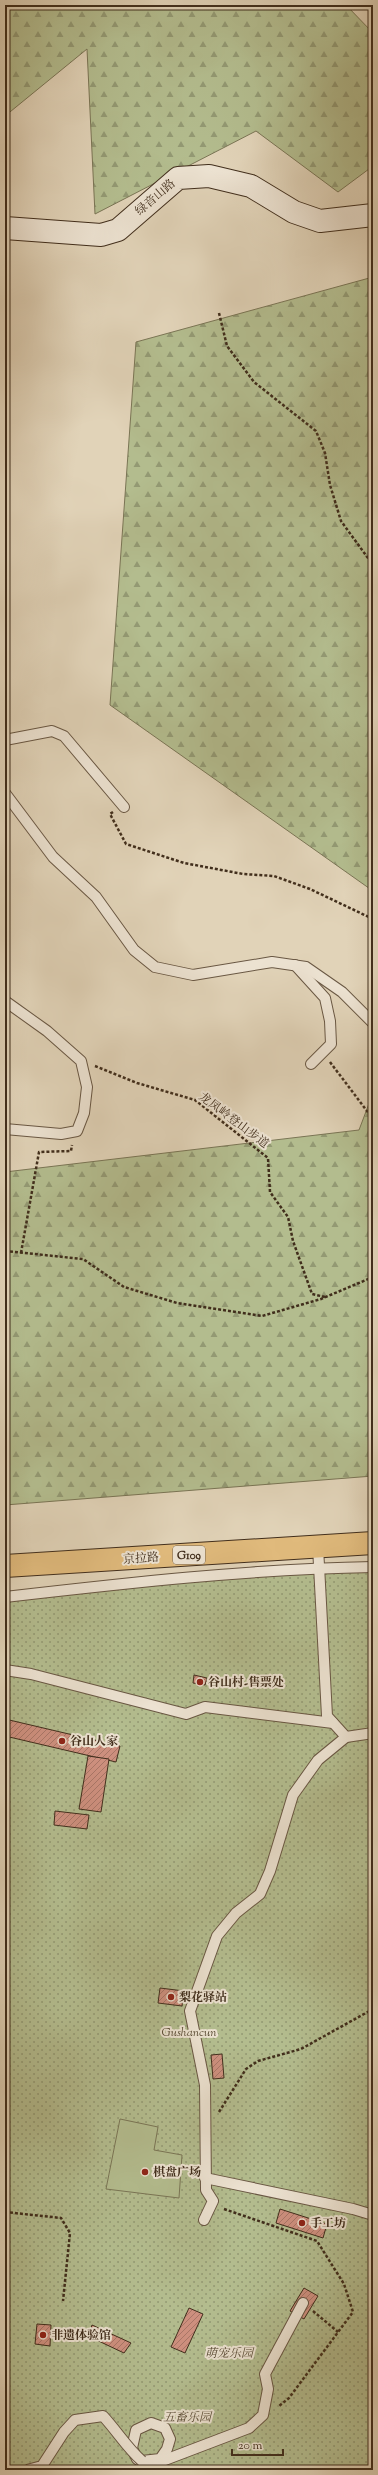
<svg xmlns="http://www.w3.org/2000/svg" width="378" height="2475" font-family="'Sorts Mill Goudy','Noto Serif SC',serif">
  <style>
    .grass { fill: url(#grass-dots); stroke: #7a7555 }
    .forest { fill: url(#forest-firs); stroke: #7a7555 }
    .pitch { fill: #b3bc8e; stroke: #7a7555 }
    .building { fill: url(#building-hatch); stroke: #412e1c }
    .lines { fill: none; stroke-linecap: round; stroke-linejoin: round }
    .lane-casing { stroke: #695743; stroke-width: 12 }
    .secondary-casing { stroke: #412e1c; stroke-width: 24 }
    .highway-casing { stroke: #412e1c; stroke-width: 24 }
    .path { stroke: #412e1c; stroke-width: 2.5; stroke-dasharray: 3 2; stroke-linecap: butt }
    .lane { stroke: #ece2d1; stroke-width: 10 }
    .secondary { stroke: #ece2d1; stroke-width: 22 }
    .highway { stroke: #e0ba7c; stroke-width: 22 }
    .lane-bridge-casing { stroke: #695743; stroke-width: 12; stroke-linecap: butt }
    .lane-bridge { stroke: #ece2d1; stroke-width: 10 }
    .poi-dot { fill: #8f2418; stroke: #ece2d1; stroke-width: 1.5 }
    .labels { text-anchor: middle; stroke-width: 4; stroke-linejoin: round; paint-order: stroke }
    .shield { fill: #ece2d1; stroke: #746452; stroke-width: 1 }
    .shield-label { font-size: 11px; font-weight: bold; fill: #412e1c }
    .street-label { font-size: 12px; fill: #412e1c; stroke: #ece2d1 }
    .poi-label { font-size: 12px; font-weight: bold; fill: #412e1c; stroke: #ece2d1; text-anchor: start }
    .park-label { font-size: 12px; font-style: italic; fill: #584a33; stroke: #ece2d1 }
  </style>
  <defs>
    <pattern id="grass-dots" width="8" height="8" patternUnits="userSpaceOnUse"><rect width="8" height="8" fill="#b3bc8e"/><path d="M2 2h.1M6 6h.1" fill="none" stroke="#939973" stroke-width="1.8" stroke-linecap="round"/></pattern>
    <pattern id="forest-firs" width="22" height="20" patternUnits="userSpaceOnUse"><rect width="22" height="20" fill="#b3bc8e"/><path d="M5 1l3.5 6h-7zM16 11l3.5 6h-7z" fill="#939973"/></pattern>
    <pattern id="building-hatch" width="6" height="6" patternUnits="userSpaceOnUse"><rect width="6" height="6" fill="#ce907f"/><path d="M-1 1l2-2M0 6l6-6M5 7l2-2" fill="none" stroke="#a97667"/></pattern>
  </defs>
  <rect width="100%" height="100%" fill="#e1d3b8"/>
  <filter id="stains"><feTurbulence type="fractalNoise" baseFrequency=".005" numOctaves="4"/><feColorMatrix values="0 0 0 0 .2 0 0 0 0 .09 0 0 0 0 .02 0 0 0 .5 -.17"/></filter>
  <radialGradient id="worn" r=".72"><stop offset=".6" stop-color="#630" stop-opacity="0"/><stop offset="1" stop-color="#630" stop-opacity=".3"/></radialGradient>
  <polygon class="grass" points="373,1562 373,2470 5,2470 5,1595 255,1567"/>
  <g class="forest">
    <polygon points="5,5 346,5 373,33 373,166 338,192 256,131 95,214 87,49 5,116"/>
    <polygon points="373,277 373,891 110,705 136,342"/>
    <polygon points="373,1093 373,1476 5,1505 5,1172 359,1130"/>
  </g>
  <polygon class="pitch" points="120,2119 158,2127 154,2150 182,2155 179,2198 106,2189"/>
  <g class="building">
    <polygon points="194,1675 207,1678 205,1685 193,1683"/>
    <polygon points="5,1719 120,1746 116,1762 5,1736"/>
    <polygon points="88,1756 109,1759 101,1812 79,1809"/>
    <polygon points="55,1811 89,1815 87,1829 54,1825"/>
    <polygon points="160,1988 184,1991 182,2006 158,2003"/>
    <polygon points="222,2054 224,2078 213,2079 211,2055"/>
    <polygon points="280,2209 327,2224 323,2238 276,2223"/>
    <polygon points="304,2288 318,2296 304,2319 290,2311"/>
    <polygon points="189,2308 203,2314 185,2353 171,2347"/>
    <polygon points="37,2324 51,2325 50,2346 35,2344"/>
    <polygon points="92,2325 131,2343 124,2353 88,2336"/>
  </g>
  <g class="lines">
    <g class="lane-casing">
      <g id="lane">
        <polyline points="5,740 52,731 64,736 124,807"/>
        <polyline points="5,793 53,857 96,897 134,950 155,967 193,975 272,962 306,967 342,992 373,1023"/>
        <polyline points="295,965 325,998 330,1021 331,1044 311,1064"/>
        <polyline points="5,1001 47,1031 81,1061 87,1087 84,1113 77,1131 61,1134 5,1129"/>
        <polyline points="318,1547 327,1716 346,1737 373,1733"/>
        <path d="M 5,1597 C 127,1583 250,1569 373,1567"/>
        <polyline points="5,1670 31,1674 186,1714 205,1707 333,1723"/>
        <polyline points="205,2178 353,2209 373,2215"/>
        <polyline points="204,2220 213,2201 206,2190 205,2085 190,2011 217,1936 236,1913 260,1894 270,1871 293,1795 318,1760 346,1737"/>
        <polyline points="142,2461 160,2459 167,2449 170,2439 165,2428 151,2423 136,2430 132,2448 137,2459 144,2463 157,2463 249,2428 263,2415 268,2389 265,2374 303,2303"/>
      </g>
    </g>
    <g class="secondary-casing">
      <polyline id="secondary" points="5,228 101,235 118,230 178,178 209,176 251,186 294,212 320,221 373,215"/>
    </g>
    <g class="highway-casing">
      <polyline id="highway" points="5,1566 373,1543"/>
    </g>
    <g class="path">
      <polyline points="219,313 227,346 254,382 316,431 325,453 330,485 341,521 373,565"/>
      <polyline points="113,812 110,814 126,844 184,863 243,874 274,876 310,889 373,919"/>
      <polyline points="330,1062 373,1119"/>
      <polyline points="95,1066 137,1083 195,1100 268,1158 270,1192 288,1217 293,1241 312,1294 325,1297"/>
      <polyline points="5,1251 83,1259 124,1287 177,1303 262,1316 321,1299 373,1277"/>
      <polyline points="21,1253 39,1152 71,1151 72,1145"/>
      <polyline points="219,2112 246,2069 258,2061 301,2049 373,2009"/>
      <polyline points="224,2209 317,2241 344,2284 353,2312 289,2398 279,2406"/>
      <polyline points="5,2212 61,2218 70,2233 63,2301"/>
      <polyline points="313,2311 338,2332"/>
      <polyline points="5,2467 11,2470"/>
    </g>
    <use href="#lane" class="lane"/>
    <use href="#secondary" class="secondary"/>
    <use href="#highway" class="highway"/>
    <g class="lane-bridge-casing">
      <path id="lane-bridge" d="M 27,2470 L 42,2466 L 64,2432 L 75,2420 L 103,2416 C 117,2431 127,2448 142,2461"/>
    </g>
    <use href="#lane-bridge" class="lane-bridge"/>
  </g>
  <g class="poi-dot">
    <circle cx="200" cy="1682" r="4"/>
    <circle cx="62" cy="1741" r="4"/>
    <circle cx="171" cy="1997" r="4"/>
    <circle cx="145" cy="2172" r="4"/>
    <circle cx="302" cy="2223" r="4"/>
    <circle cx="43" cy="2335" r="4"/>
  </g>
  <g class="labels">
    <rect class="shield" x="173" y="1546" width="32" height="18" rx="3"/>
    <g class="shield-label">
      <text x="189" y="1559">G109</text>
    </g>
    <g class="street-label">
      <text transform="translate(155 197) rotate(-41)" y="4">绿音山路</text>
      <text transform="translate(234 1120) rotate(37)" y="4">龙凤岭登山步道</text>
      <text transform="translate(141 1558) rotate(-4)" y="4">京拉路</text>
    </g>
    <g class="poi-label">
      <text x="208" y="1686">谷山村-售票处</text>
      <text x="70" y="1745">谷山人家</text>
      <text x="179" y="2001">梨花驿站</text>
      <text x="153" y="2176">棋盘广场</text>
      <text x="310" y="2227">手工坊</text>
      <text x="51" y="2339">非遗体验馆</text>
    </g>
    <g class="park-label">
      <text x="189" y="2036">Gushancun</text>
      <text x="229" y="2357">萌宠乐园</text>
      <text x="187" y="2421">五畜乐园</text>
    </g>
  </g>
  <rect width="378" height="2475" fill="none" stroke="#e1d3b8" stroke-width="20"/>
  <rect x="6" y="6" width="366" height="2463" fill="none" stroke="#412e1c" stroke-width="2"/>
  <rect x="10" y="10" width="358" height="2455" fill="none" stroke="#412e1c"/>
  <path d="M232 2449v6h51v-6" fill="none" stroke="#412e1c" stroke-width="2"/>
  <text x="238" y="2449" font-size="12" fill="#412e1c" stroke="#ece2d1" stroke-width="3" paint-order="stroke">20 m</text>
  <rect width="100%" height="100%" filter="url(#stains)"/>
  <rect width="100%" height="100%" fill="url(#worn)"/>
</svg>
